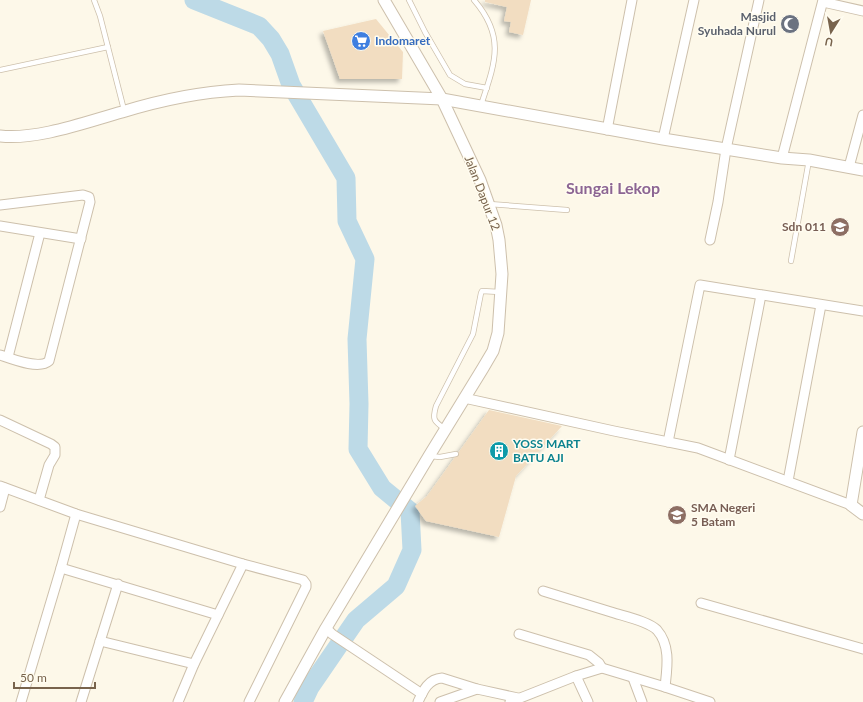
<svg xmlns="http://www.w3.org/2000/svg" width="863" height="702" font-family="Lato,sans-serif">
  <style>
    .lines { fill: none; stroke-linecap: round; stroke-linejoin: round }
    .river { stroke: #bddae7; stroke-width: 19 }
    .building { fill: #f2ddc1; filter: url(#shadow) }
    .service-casing { stroke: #cdc0ac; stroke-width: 6 }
    .minor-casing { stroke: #cdc0ac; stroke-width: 11 }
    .tertiary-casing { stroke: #cdc0ac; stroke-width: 13 }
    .service { stroke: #fff; stroke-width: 4.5 }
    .minor { stroke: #fff; stroke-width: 9 }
    .tertiary { stroke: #fff; stroke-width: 11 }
    .labels { text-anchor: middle; stroke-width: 3; stroke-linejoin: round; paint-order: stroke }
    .worship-label { font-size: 12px; font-weight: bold; fill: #5b616d; stroke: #fffcf0; text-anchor: end }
    .shop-label { font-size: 12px; font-weight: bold; fill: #366cbe; stroke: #fffcf0; text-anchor: start }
    .street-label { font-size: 12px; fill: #78634c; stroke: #fffcf0 }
    .education-label { font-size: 12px; font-weight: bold; fill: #785e54; stroke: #fffcf0; text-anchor: end }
    .culture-label { font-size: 12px; font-weight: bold; fill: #0d838f; stroke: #fffcf0; text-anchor: start }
    .district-label { font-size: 16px; font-weight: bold; fill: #8c6593; stroke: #fffcf0 }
  </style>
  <defs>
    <filter id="shadow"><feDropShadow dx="-3.5" dy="3.5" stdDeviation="2" flood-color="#0004"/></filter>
  </defs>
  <rect width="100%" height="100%" fill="#fdf8e9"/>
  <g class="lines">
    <polyline class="river" points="194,0 259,26 271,39 280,54 291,85 346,178 347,221 365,259 357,339 359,404 358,449 382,488 410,511 412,550 396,586 356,620 310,687 303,702"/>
  </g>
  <g class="building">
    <polygon points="485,0 531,0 523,35 509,32 511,22 504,21 507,7 485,2"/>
    <polygon points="376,19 403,52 402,79 340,79 323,31"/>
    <polygon points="489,410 562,426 516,476 499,537 426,521 415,506 427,496"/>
  </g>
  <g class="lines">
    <g class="service-casing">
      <g id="service">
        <polyline points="94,0 100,16 124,110"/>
        <polyline points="409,0 425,32 450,75 465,84 487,88"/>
        <path d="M 474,0 C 506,37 495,63 481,105"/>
        <polyline points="0,70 108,47"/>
        <polyline points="489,204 567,210"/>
        <polyline points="791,261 809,160"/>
        <path d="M 445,429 C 434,421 432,420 436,406 L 473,334 L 481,293 L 482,291 L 500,292"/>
        <polyline points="430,456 440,457 456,454"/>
      </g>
    </g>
    <g class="minor-casing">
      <g id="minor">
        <polyline points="823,2 863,11"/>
        <polyline points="607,130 632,0"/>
        <polyline points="663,139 694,0"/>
        <polyline points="782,158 823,0"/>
        <polyline points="849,167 863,115"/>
        <path d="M 0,205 L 83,195 L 89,197 L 90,202 L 49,361 C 39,370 12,359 0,355"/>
        <polyline points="0,226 81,239"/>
        <polyline points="710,240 718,202 726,149 759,0"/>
        <polyline points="8,357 40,233"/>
        <polyline points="464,398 614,431 698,448 851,505"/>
        <polyline points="0,420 51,444 55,447 55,455 49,465 39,500"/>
        <polyline points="668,442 700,285 863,311"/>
        <polyline points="729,460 761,295"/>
        <polyline points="788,481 821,305"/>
        <polyline points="0,486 76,514 243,564 303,580 306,584 306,587 249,702"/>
        <polyline points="0,507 5,488"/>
        <polyline points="61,568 218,615"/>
        <path d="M 543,591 C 566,598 588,605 611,612 C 623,616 648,621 657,630 C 671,646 667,668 665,687"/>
        <polyline points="701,603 863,649"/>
        <polyline points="326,628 332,634 422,694"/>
        <polyline points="519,634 589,655 599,663 602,668"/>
        <polyline points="100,641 194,664"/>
        <polyline points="576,676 588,702"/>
        <polyline points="633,678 642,702"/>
        <polyline points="21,702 61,568 76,514"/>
        <polyline points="81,702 118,584"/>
        <polyline points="178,702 194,664 243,564"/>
        <path d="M 418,702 C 423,691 428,679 442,678 L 477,689 L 518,698"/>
        <polyline points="440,702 477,689"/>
        <polyline points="510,702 576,676 602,668 665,687 710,702"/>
      </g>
    </g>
    <g class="tertiary-casing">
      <g id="tertiary">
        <path d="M 0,136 C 38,140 86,122 122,112 C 161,100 199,92 239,90 L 442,99 L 663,139 L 782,158 L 809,160 L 863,170"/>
        <polyline points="863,432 851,505 863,514"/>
        <polyline points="285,702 326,628 429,456 483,368 493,351 498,333 502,274 499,240 496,225 480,180 442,99 384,0"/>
      </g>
    </g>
    <use href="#service" class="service"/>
    <use href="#minor" class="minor"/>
    <use href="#tertiary" class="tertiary"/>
  </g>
  <defs>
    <g id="mosque-disc" transform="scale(1)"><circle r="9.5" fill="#6b7280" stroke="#fffcf0"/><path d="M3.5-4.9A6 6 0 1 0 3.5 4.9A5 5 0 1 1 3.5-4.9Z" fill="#fff"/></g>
    <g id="supermarket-disc" transform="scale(1)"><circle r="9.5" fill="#3f7fe0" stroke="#fffcf0"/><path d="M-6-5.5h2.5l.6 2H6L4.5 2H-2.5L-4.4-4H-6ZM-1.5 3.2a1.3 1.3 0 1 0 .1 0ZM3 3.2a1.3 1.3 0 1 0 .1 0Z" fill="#fff"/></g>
    <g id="school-disc" transform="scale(1)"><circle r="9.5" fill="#8d6e63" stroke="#fffcf0"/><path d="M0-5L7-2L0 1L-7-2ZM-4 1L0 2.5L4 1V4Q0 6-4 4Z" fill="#fff"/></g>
    <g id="building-disc" transform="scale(1)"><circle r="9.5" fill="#0f9aa8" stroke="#fffcf0"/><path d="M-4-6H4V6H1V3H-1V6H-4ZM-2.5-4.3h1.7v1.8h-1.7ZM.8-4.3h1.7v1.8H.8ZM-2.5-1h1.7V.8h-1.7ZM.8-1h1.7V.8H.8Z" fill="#fff"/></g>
  </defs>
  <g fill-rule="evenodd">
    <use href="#mosque-disc" x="790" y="24"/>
    <use href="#supermarket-disc" x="361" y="41"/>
    <use href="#school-disc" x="840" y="227"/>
    <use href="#building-disc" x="499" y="451"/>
    <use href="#school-disc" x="677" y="515"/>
  </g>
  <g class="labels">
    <g class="worship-label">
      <text x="776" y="21">Masjid<tspan x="776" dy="14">Syuhada Nurul</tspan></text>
    </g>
    <g class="shop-label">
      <text x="375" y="45">Indomaret</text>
    </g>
    <g class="street-label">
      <text transform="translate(482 193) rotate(69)" y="4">Jalan Dapur 12</text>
    </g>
    <g class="education-label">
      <text x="826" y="231">Sdn 011</text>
      <text x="691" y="512" text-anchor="start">SMA Negeri<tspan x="691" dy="14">5 Batam</tspan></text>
    </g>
    <g class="culture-label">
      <text x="513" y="448">YOSS MART<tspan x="513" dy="14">BATU AJI</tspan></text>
    </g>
    <g class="district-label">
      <text x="613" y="194">Sungai Lekop</text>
    </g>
  </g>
  <g transform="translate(831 32) rotate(191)" stroke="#fffcf0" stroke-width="3" paint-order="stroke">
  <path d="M0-3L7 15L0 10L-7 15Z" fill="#78634c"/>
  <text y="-6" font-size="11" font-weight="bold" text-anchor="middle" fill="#78634c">U</text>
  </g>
  <path d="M14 682v6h81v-6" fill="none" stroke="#78634c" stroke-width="2"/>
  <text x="20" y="682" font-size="12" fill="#78634c" stroke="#fffcf0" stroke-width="3" paint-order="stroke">50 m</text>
</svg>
